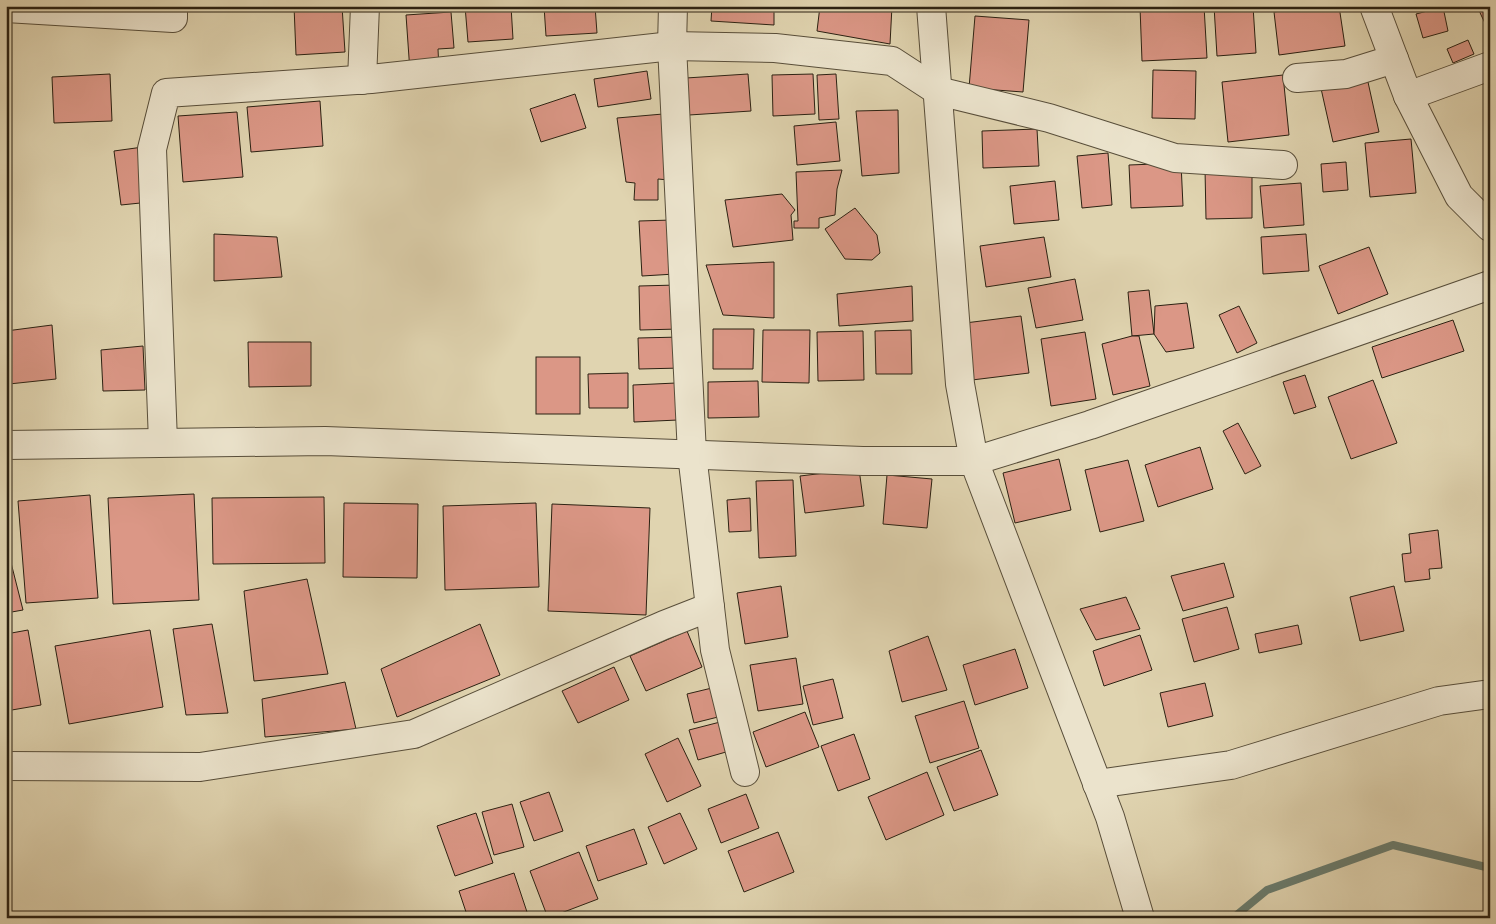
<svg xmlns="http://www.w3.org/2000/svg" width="1496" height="924" font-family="'Libre Caslon Text',serif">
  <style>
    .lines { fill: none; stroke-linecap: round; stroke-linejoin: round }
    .stream { stroke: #6a7c6e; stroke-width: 8 }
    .building { fill: #db9786; stroke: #2b2112 }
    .minor-casing { stroke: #584e3a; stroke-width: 30 }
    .minor { stroke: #ebe3cc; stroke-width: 28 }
  </style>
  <rect width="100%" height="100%" fill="#e0d4b0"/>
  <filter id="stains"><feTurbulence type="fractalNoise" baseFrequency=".004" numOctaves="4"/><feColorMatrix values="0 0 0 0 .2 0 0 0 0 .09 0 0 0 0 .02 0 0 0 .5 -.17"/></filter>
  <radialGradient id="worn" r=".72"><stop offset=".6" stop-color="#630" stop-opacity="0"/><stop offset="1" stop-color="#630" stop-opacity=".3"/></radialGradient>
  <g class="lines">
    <polyline class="stream" points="1233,918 1267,890 1393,845 1490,868"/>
  </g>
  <g class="building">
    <polygon points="294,6 342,6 345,52 296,55"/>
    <polygon points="465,6 511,6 513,39 468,42"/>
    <polygon points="544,6 595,6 597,33 546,36"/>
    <polygon points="712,6 774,6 774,25 711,21"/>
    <polygon points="820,6 892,6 890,44 817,31"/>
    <polygon points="1204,6 1207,58 1142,61 1140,7"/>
    <polygon points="1214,6 1253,6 1256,53 1217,56"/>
    <polygon points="1318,6 1339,6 1345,46 1279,55 1274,12"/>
    <polygon points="1477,6 1490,6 1490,33 1482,17"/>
    <polygon points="1443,7 1448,31 1423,38 1416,14"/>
    <polygon points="451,12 454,48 438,49 439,70 410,72 406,15"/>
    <polygon points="975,16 1029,20 1023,92 969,88"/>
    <polygon points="1468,40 1474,54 1453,63 1447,49"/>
    <polygon points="1153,70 1196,71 1195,119 1152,118"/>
    <polygon points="647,71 651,99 598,107 594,79"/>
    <polygon points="1366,73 1379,132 1333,142 1320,84"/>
    <polygon points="110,74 112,121 54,123 52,77"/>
    <polygon points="748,74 751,111 689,115 686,78"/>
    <polygon points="813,74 815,114 773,116 772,75"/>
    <polygon points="836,74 839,119 819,120 817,75"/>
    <polygon points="1283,75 1289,135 1228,142 1222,82"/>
    <polygon points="575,94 586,128 541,142 530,109"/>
    <polygon points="320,101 323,146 251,152 247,107"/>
    <polygon points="898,110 899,173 862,176 856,111"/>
    <polygon points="237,112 243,177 183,182 178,116"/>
    <polygon points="663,114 669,180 658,179 658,200 634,200 635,183 626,182 617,118"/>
    <polygon points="836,122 840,161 797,165 794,126"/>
    <polygon points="1037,129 1039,166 983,168 982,131"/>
    <polygon points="1411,139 1416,193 1370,197 1365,143"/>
    <polygon points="143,147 150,202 121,205 114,151"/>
    <polygon points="1108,153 1112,205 1082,208 1077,156"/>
    <polygon points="1346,162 1348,190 1323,192 1321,164"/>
    <polygon points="1181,163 1183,206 1131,208 1129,165"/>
    <polygon points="1252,168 1252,218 1206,219 1205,169"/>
    <polygon points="842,170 837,189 835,215 819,218 819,228 794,228 794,221 798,221 796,172"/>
    <polygon points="1055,181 1059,220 1014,224 1010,186"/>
    <polygon points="1301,183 1304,225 1264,228 1260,186"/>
    <polygon points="782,194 795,210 791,215 793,240 733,247 725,200"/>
    <polygon points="855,208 877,235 880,253 872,260 845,259 825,229"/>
    <polygon points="672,220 675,274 642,276 639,221"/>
    <polygon points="214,234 277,237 282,277 214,281"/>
    <polygon points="1306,234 1309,271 1263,274 1261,237"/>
    <polygon points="1044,237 1051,277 986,287 980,246"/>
    <polygon points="1369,247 1388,294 1338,314 1319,266"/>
    <polygon points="774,262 774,318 723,315 706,265"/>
    <polygon points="1075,279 1083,320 1036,328 1028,288"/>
    <polygon points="677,285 679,329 640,330 639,286"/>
    <polygon points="912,286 913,321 839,326 837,294"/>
    <polygon points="1149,290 1154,334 1132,336 1128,292"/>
    <polygon points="1187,303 1194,348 1166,352 1154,334 1155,306"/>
    <polygon points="1239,306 1257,343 1237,353 1219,315"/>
    <polygon points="1021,316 1029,373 972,380 965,323"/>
    <polygon points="1453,320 1464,351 1382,378 1372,347"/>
    <polygon points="52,325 56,379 9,384 6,331"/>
    <polygon points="713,329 754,329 753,369 713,369"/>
    <polygon points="763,330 810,330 809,383 762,382"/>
    <polygon points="911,330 912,374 876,374 875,331"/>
    <polygon points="863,331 864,380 818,381 817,332"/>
    <polygon points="1085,332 1096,399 1051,406 1041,339"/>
    <polygon points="1132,336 1139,336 1150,386 1113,395 1102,344"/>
    <polygon points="681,337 682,368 639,369 638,338"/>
    <polygon points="248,342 311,342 311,386 249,387"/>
    <polygon points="143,346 145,390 103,391 101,350"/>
    <rect x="536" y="357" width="44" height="57"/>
    <polygon points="628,373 628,408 589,408 588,374"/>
    <polygon points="1305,375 1316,407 1294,414 1283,382"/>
    <polygon points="1373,380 1397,443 1351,459 1328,397"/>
    <polygon points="758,381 759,417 708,418 708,382"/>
    <polygon points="676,383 678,420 634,422 633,385"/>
    <polygon points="1238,423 1261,466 1245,474 1223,431"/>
    <polygon points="1200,447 1213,489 1158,507 1145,465"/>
    <polygon points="1059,459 1071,510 1015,523 1003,473"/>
    <polygon points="1128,460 1144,521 1100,532 1085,470"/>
    <polygon points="859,469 864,506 805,513 800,476"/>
    <polygon points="887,475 932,479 927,528 883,524"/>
    <polygon points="793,480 796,556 759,558 756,481"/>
    <polygon points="194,494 199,600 113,604 108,498"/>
    <polygon points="90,495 98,598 26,603 18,501"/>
    <polygon points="324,497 325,563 213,564 212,498"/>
    <polygon points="750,498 751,531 729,532 727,500"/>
    <polygon points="344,503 418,504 417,578 343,577"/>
    <polygon points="536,503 539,587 445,590 443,506"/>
    <polygon points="552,504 650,508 646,615 548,611"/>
    <polygon points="1438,530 1442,568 1429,569 1430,579 1405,582 1402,554 1411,553 1409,534"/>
    <polygon points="6,543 23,610 6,613"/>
    <polygon points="1224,563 1234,597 1183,611 1171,576"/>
    <polygon points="307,579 328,674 254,681 244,591"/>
    <polygon points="781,586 788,637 745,644 737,593"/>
    <polygon points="1394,586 1404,631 1360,641 1350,597"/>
    <polygon points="1126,597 1140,629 1096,640 1080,609"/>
    <polygon points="1227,607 1239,649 1194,662 1182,619"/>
    <polygon points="212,624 228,713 186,715 173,629"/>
    <polygon points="480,624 500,675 397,717 381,669"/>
    <polygon points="1298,625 1302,644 1259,653 1255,634"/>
    <polygon points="28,630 41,705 6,711 6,634"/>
    <polygon points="150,630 163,707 69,724 55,646"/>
    <polygon points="687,631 702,667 646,691 630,656"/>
    <polygon points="1140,635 1152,670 1104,686 1093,651"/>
    <polygon points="928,636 947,690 902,702 889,651"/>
    <polygon points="1015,649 1028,688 975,705 963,665"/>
    <polygon points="796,658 803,704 758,711 750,665"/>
    <polygon points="614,667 629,700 578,723 562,691"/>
    <polygon points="833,679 843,718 813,725 803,686"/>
    <polygon points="345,682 356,729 265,737 262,699"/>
    <polygon points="1205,683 1213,716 1168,727 1160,693"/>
    <polygon points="716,687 722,716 694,723 687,694"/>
    <polygon points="964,701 979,748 930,763 915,716"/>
    <polygon points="805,712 819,747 766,767 753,732"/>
    <polygon points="724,721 733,750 698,760 689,730"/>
    <polygon points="854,734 870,779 838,791 821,746"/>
    <polygon points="678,738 701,786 667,802 645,754"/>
    <polygon points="981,750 998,795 954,811 937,767"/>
    <polygon points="927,772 944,815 886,840 868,797"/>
    <polygon points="549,792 563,831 534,841 520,802"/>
    <polygon points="746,794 759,828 721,843 708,809"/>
    <polygon points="512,804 524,847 494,855 482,812"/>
    <polygon points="476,813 493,863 455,876 437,826"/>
    <polygon points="680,813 697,849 664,864 648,827"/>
    <polygon points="634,829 647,864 598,881 586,846"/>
    <polygon points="778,832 794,872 744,892 728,851"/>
    <polygon points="579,852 598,899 548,918 530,871"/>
    <polygon points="514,873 529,918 468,918 459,891"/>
  </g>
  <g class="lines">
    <g class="minor-casing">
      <g id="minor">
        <polyline points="673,6 672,46 692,454 715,650 745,772"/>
        <polyline points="931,6 960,384 974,461 1110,817 1140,918"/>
        <polyline points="1374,6 1408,96 1459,196 1490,227"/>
        <polyline points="6,8 173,18 173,6"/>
        <polyline points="1297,78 1346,74 1394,59"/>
        <polyline points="362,80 365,6"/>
        <polyline points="1408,96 1490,66"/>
        <polyline points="163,442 152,149 166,93 371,79 672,46 775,48 892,61 938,91 1049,118 1175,158 1283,165"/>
        <polyline points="6,445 325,441 863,461 974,461 1090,425 1490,285"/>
        <polyline points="6,766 200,767 414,734 664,625 710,607"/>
        <polyline points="1097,784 1231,765 1439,701 1490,694"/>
      </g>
    </g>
    <use href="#minor" class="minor"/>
  </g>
  <rect width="1496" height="924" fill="none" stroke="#e0d4b0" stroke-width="25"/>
  <rect x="8" y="8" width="1481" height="909" fill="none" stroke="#2b2112" stroke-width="2.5"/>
  <rect x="12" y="12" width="1471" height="899" fill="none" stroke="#2b2112"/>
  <rect width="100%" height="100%" filter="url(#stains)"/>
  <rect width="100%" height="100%" fill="url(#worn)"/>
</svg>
